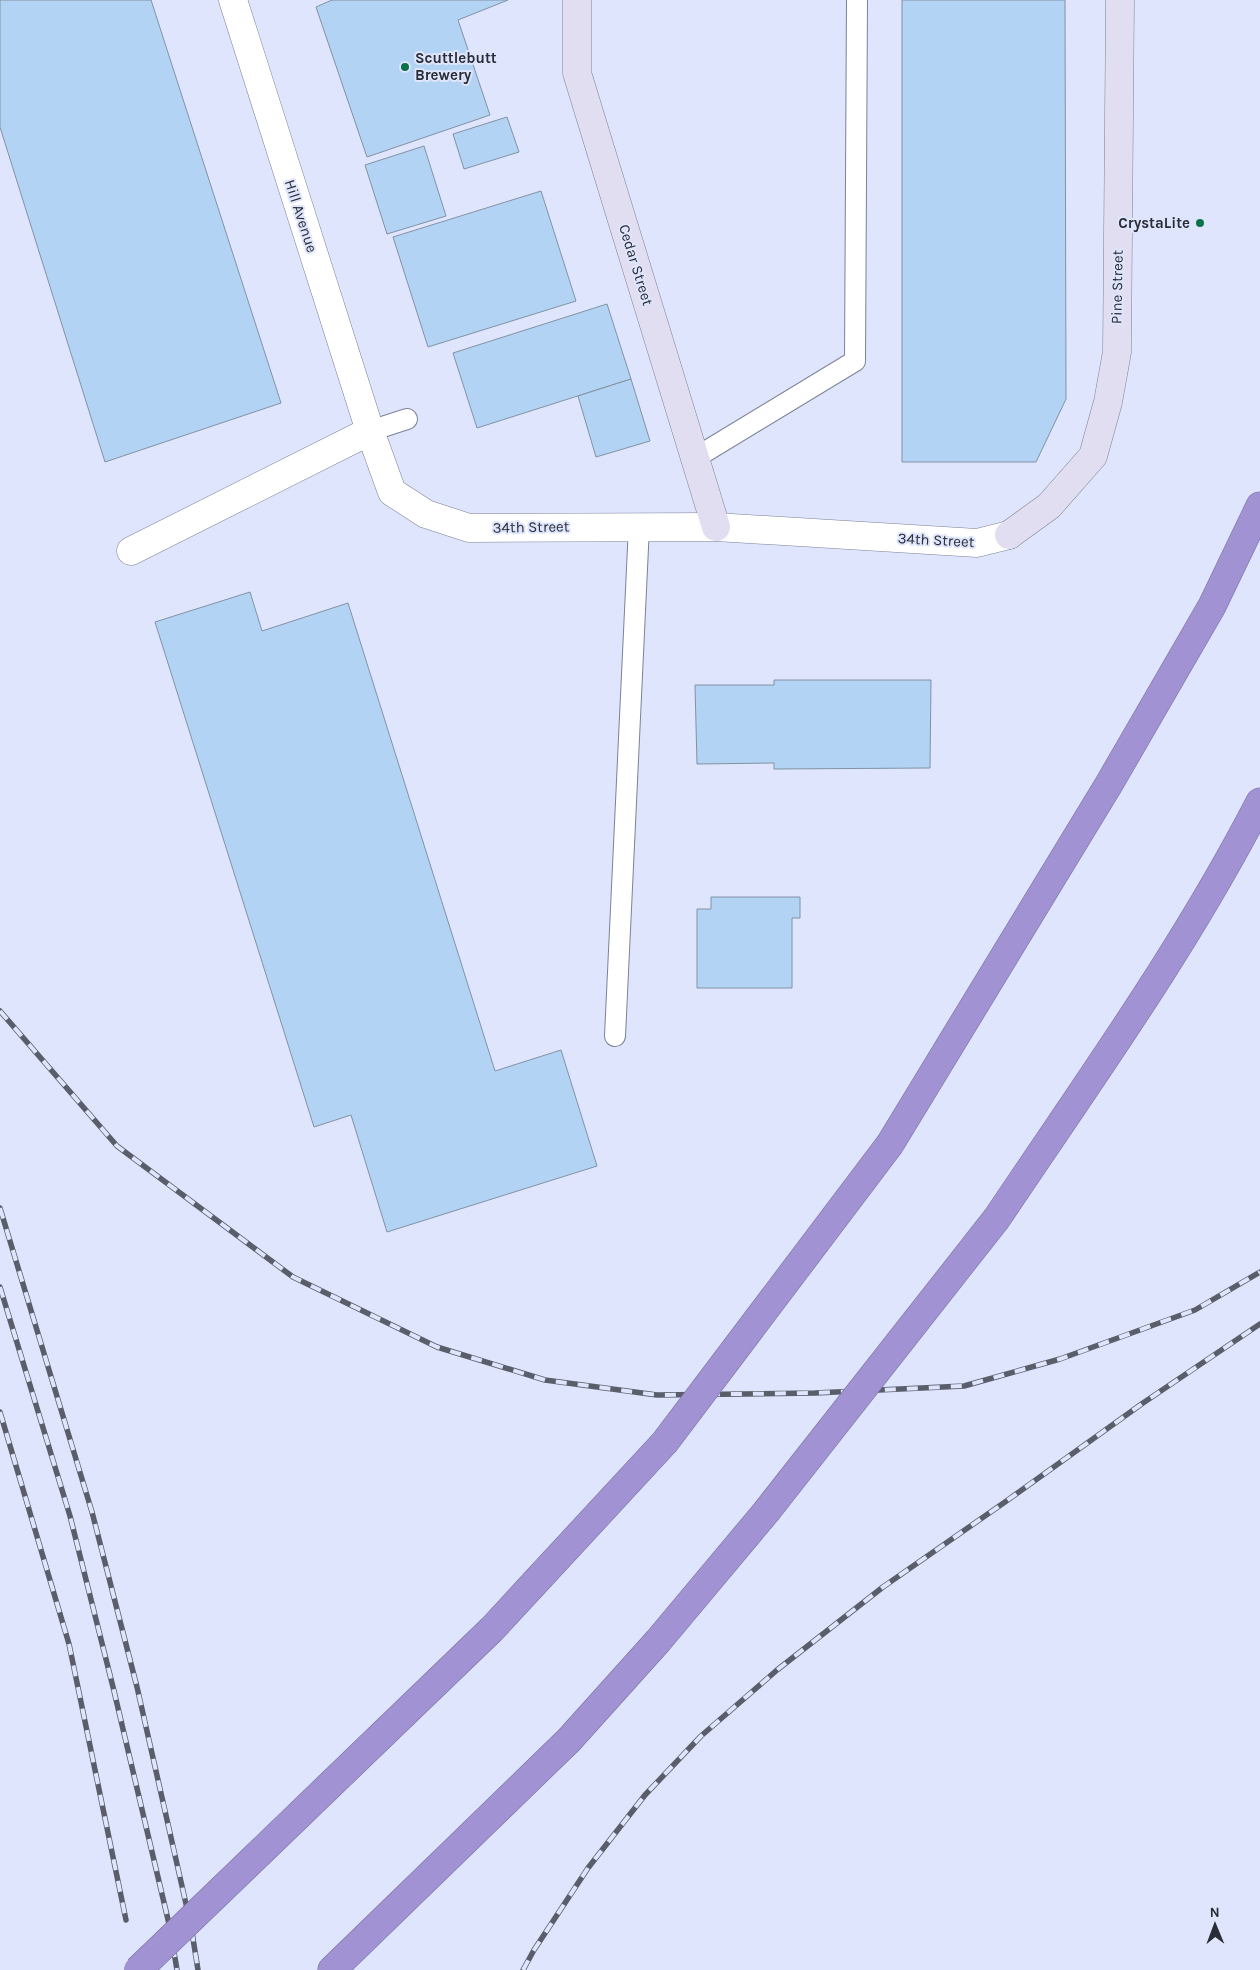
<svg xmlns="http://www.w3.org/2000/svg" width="1260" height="1970" font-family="Karla,sans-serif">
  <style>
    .building { fill: #b3d3f4; stroke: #8292a3 }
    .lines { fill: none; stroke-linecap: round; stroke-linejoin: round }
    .lane-casing { stroke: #7c8296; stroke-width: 22 }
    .street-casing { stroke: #7c8296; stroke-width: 29 }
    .secondary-casing { stroke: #7c8296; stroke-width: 29 }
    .highway-casing { stroke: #776f9c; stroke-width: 29 }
    .lane { stroke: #fff; stroke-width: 20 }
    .street { stroke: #fff; stroke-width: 28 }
    .secondary { stroke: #e2def2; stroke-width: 28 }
    .highway { stroke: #a092d3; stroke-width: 28 }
    .rail-casing { stroke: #5a5e6a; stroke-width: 5.5 }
    .rail { stroke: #dee5fc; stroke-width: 4; stroke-dasharray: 11; stroke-linecap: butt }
    .highway-bridge-casing { stroke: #776f9c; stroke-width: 29; stroke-linecap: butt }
    .highway-bridge { stroke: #a092d3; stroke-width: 28 }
    .poi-dot { fill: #0a724a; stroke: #dee5fc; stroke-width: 2 }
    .labels { text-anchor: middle; stroke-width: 4; stroke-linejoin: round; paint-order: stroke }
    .poi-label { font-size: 15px; font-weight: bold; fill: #2a2d35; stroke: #dee5fc; text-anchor: start }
    .street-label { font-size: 15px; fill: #2a2d35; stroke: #dee5fc }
  </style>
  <rect width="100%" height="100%" fill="#dee5fc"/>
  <g class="building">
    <polygon points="0,0 151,0 281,403 105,462 0,127"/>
    <polygon points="332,0 508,0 458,20 490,115 367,157 316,7"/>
    <polygon points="902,0 1065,0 1066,399 1036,462 902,462"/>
    <polygon points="507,117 519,152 464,169 453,134"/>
    <polygon points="424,146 446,216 387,234 365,165"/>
    <polygon points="541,191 576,301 428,347 393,237"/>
    <polygon points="607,304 631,379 477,428 453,353"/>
    <polygon points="631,379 650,441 596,457 578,396"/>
    <polygon points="250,592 262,631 348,603 495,1071 561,1050 597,1166 387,1232 351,1115 314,1127 155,622"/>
    <polygon points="774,680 931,680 930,768 774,769 774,763 697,764 695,685 774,685"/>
    <polygon points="711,897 800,897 800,918 792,918 792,988 697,988 697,909 711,909"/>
  </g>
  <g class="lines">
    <g class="lane-casing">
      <g id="lane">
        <polyline points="370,431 407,419"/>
        <polyline points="695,458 855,361 857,0"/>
        <polyline points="615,1036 639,526"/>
      </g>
    </g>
    <g class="street-casing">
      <g id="street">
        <polyline points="233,0 370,431"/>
        <polyline points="131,551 370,431 392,492 426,514 469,528 716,527 977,543 1009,535"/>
      </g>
    </g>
    <g class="secondary-casing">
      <g id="secondary">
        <polyline points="577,0 577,73 716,527"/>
        <polyline points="1009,535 1049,506 1093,456 1108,402 1117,352 1120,0"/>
      </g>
    </g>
    <g class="highway-casing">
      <g id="highway">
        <polyline points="890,1144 1109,784 1212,606 1260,506"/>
        <path d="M 997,1218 C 1088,1082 1185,948 1260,802"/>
        <polyline points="332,1970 569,1740 658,1641 766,1512"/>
      </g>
    </g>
    <use href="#lane" class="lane"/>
    <use href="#street" class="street"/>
    <use href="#secondary" class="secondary"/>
    <use href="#highway" class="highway"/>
    <g class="rail-casing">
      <g id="rail">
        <polyline points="0,1011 117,1146 293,1277 437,1347 545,1380 657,1395 815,1393 964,1386 1060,1359 1195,1310 1260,1272"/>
        <polyline points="0,1208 92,1512 137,1687 191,1926 198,1970"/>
        <polyline points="0,1287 70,1516 114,1691 170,1928 177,1970"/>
        <polyline points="0,1412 69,1644 126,1920"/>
        <polyline points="523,1970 534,1950 588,1868 645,1795 701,1736 777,1670 883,1587 1005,1502 1143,1403 1260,1324"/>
      </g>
    </g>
    <use href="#rail" class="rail"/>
    <g class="highway-bridge-casing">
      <g id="highway-bridge">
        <polyline points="766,1512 997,1218"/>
        <polyline points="138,1970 492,1629 665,1442 890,1144"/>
      </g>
    </g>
    <use href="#highway-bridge" class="highway-bridge"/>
  </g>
  <g class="poi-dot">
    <circle cx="405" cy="67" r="5"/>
    <circle cx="1200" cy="223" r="5"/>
  </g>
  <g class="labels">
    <g class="poi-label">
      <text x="415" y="63">Scuttlebutt<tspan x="415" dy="17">Brewery</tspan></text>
      <text x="1190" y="228" text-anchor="end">CrystaLite</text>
    </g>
    <g class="street-label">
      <text transform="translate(301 216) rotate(72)" y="5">Hill Avenue</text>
      <text transform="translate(636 265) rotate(73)" y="5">Cedar Street</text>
      <text transform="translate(1117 287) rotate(-89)" y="5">Pine Street</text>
      <text transform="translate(531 527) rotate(-1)" y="5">34th Street</text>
      <text transform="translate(936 540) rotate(3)" y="5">34th Street</text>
    </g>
  </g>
  <g transform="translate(1215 1925) rotate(359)" stroke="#dee5fc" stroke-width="4" paint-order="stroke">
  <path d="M0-4L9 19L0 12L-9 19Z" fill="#2a2d35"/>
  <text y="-8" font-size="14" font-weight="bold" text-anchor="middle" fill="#2a2d35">N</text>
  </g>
</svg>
